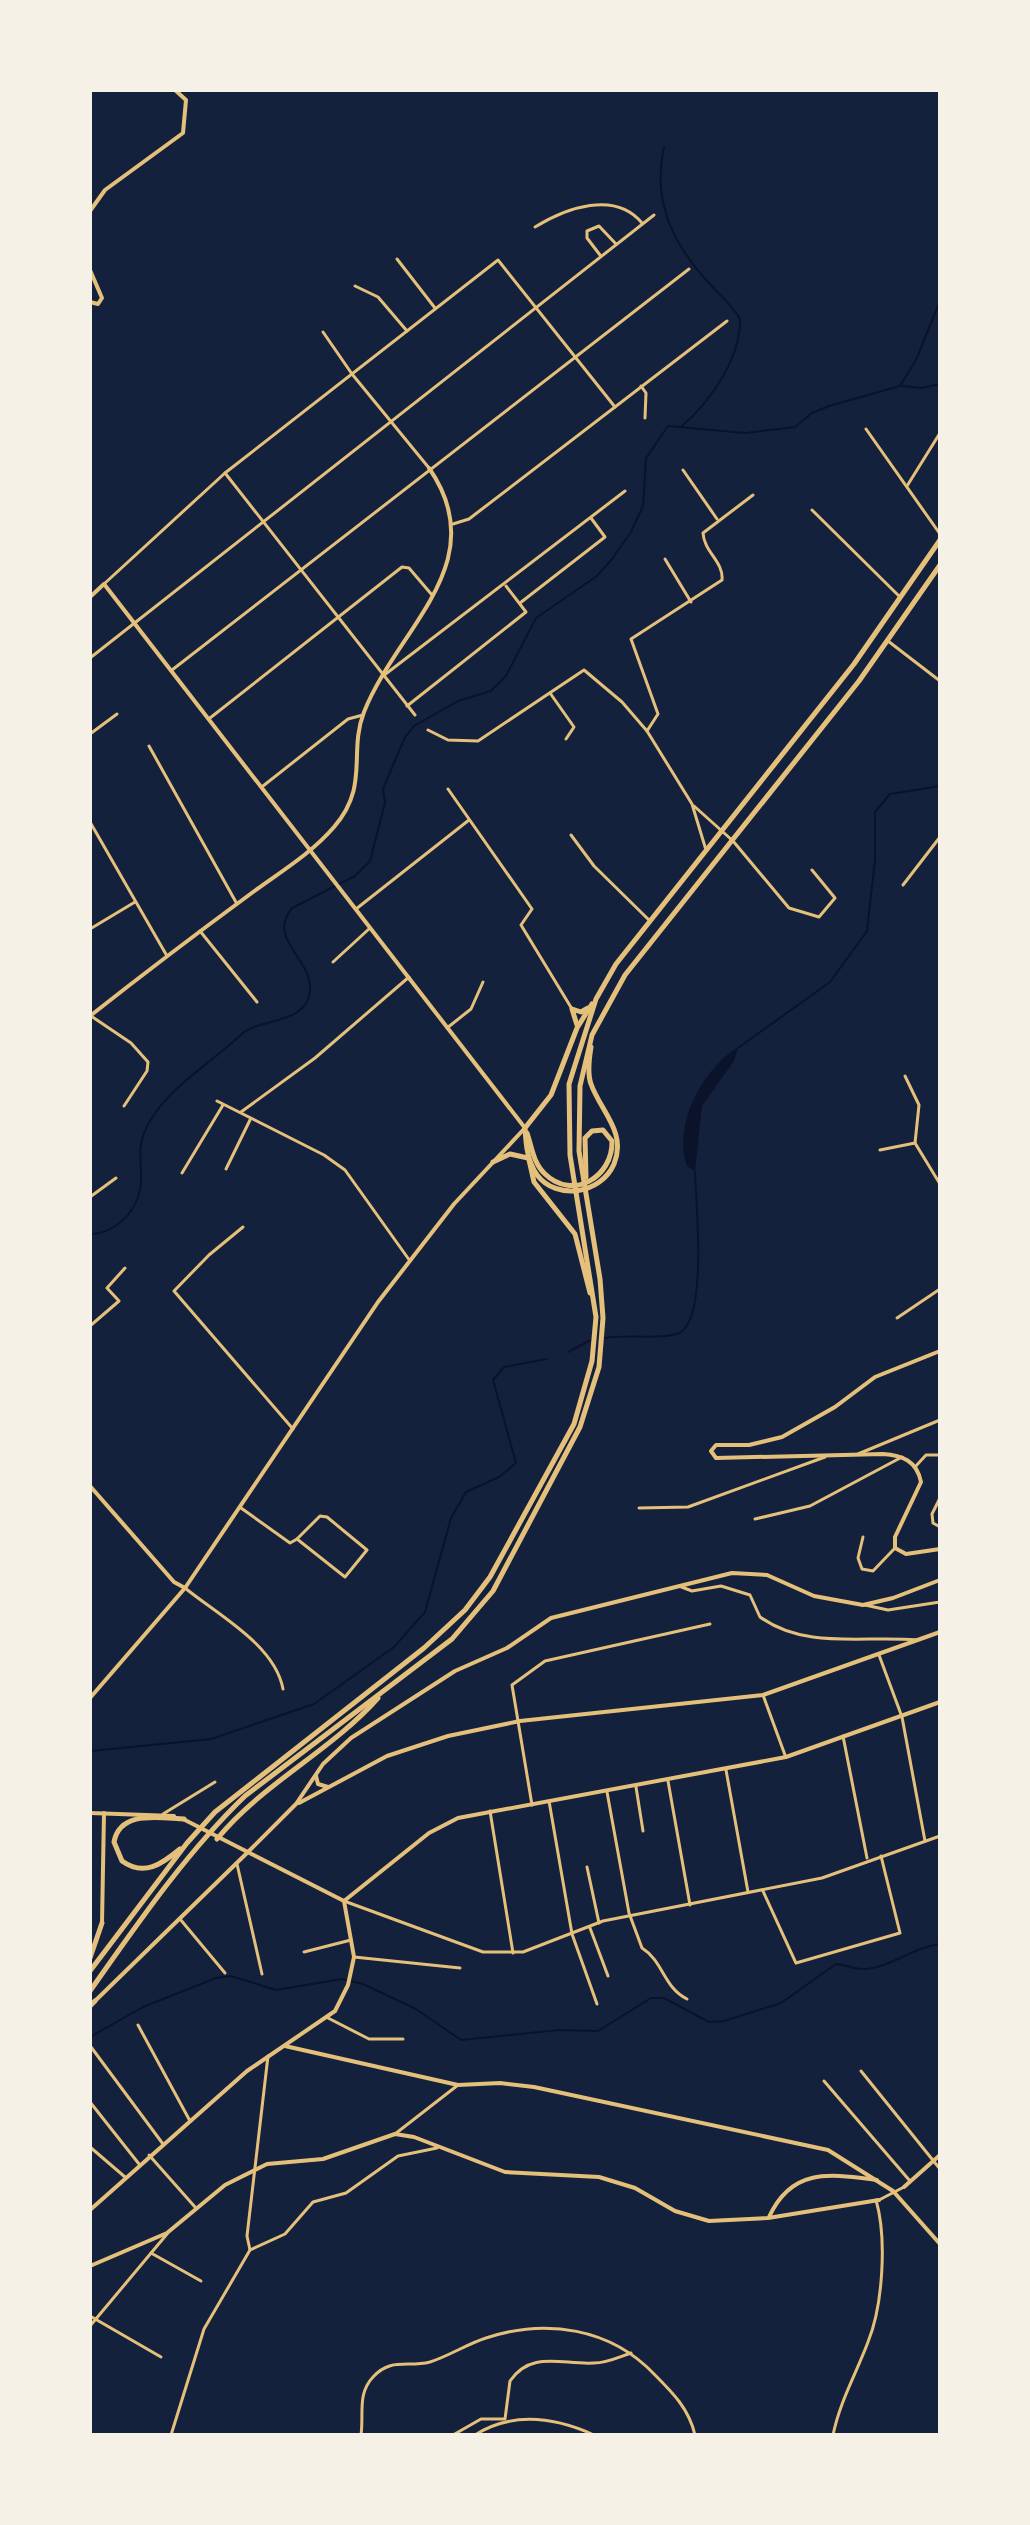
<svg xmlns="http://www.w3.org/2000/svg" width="1030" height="2525" font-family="'Asap Condensed',sans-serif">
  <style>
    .water { fill: #0b132b }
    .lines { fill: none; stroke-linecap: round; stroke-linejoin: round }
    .stream { stroke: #0b132b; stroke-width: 2 }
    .minor { stroke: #e5c07b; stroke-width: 3 }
    .tertiary { stroke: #e5c07b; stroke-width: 4 }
    .secondary { stroke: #e5c07b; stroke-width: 4 }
    .trunk { stroke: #e5c07b; stroke-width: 5 }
  </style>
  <rect width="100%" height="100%" fill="#14213d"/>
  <path class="water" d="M 738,1047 L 734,1061 L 702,1106 L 695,1171 L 687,1166 C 673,1124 702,1070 738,1047 Z"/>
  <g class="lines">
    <g class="stream">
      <path d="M 664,147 C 652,200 672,243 708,282 C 719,294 732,305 740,319 C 741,358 710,402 681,427"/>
      <polyline points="902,386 922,388 940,384"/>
      <polyline points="738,1048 830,982 867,931 875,860 875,812 890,794 940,786"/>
      <path d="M 90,1234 C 117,1233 139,1210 141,1182 C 142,1165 137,1150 144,1133 C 161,1091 212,1063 244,1032 C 264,1018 305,1024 310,992 C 314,959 266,940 292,908 L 355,876 L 370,861 L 385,803 L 383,789 L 405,737 L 414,726 L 458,701 L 491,691 L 506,676 L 536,618 L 597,576 L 612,559 L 631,532 L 643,506 L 646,458 L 668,426 L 745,433 L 795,427 L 812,413 L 829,406 L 900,386 L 916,360 L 940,301"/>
      <path d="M 605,1338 C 625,1334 663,1340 679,1333 C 708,1320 696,1202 695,1172"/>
      <polyline points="568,1352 591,1340"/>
      <polyline points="90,1751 211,1739 314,1704 394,1647 425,1612 451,1518 466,1492 499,1477 516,1463 493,1380 504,1367 547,1359"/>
      <path d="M 90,2037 L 143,2007 L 216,1978 L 231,1976 L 276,1990 L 342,1979 L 363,1984 L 416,2009 L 461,2040 L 559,2030 L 598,2031 L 651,1998 L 664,1998 L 709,2022 L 724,2021 L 781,2003 L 836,1964 C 847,1965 855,1970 867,1969 C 893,1966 914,1947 940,1944"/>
    </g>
    <g class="minor">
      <path d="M 535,227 C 566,208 615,190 642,223"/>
      <polyline points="600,255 587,238 587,231 599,226 616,244"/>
      <polyline points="397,259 435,308"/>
      <polyline points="355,286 378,297 407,331"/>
      <polyline points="323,332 352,374 429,468"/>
      <polyline points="641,386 646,393 645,418"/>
      <polyline points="866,429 940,534"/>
      <polyline points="683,470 717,519"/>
      <polyline points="225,473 415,715"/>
      <polyline points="907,486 940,433"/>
      <polyline points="812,510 900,597"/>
      <polyline points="453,524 469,519 727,321"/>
      <polyline points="665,559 691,602"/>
      <polyline points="104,584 225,473 498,260 615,407"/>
      <polyline points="520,603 605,537 591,518"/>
      <polyline points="888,641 940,681"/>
      <polyline points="90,658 654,215"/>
      <polyline points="172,670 689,269"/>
      <polyline points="383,676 625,491"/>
      <polyline points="550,693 574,727 566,739"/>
      <polyline points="407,706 526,612 506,586"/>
      <polyline points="210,718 402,567 409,568 432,595"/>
      <polyline points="428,730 448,740 478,741 584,670 622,702 647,731"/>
      <polyline points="90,734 117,714"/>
      <polyline points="149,746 237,904"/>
      <polyline points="263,786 348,719 363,715"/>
      <polyline points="448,789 532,909 521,925 572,1009"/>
      <polyline points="694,806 733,841 789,908 819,917 835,898 812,870"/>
      <polyline points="90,822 167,956"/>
      <polyline points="571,835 594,866 650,921"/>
      <path d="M 706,850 L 692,804 L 647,731 L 658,714 L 631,639 L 722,580 C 724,562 704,552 703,533 L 753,495"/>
      <polyline points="903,885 940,837"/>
      <polyline points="356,909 469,820"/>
      <polyline points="90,929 135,902"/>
      <polyline points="200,931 257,1002"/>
      <polyline points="333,962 370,928"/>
      <polyline points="91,1016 131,1043 148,1062 147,1071 124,1106"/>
      <polyline points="447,1028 471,1009 483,982"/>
      <polyline points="905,1076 919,1105 915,1143 940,1184"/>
      <polyline points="217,1101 324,1155 345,1170 410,1261"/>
      <polyline points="241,1112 315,1058 409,977"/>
      <polyline points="880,1150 915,1143"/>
      <polyline points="226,1169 250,1120"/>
      <polyline points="182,1173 223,1105"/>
      <polyline points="90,1197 116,1178"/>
      <polyline points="243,1227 209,1255 174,1291 293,1429"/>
      <polyline points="897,1318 940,1289"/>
      <polyline points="90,1326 119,1301 107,1288 125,1268"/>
      <polyline points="858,1454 940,1420"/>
      <polyline points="915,1467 926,1455 940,1455"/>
      <polyline points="940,1498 932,1514 933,1523 940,1527"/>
      <polyline points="241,1508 290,1543 297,1539"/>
      <polyline points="639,1508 688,1507 825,1457"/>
      <polygon points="320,1516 327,1517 367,1550 345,1577 297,1539"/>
      <polyline points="755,1519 810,1506 902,1457"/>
      <polyline points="863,1537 858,1558 862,1569 873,1571 895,1548"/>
      <path d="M 679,1586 L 692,1591 L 721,1586 L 750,1595 L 760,1617 C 806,1650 865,1635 917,1640"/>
      <path d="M 185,1588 C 218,1615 275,1645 283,1689"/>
      <polyline points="865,1605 888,1610 940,1602"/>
      <polyline points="879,1655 902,1717 925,1841"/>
      <polyline points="763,1695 785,1755"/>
      <polyline points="843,1736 867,1858"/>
      <polyline points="726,1770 748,1892"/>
      <polyline points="668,1781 690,1905"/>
      <polyline points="636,1787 643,1831"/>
      <path d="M 607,1792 L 629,1913 L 642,1948 C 663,1961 664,1988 687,1999"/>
      <polyline points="549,1801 572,1934 597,2004"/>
      <polyline points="532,1805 512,1685 545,1661 710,1624"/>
      <polyline points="490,1811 513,1953"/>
      <polyline points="163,1814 215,1782"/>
      <polyline points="237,1864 262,1974"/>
      <polyline points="587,1867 599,1923"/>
      <polyline points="763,1891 796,1963 900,1933 881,1856"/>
      <polyline points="344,1901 483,1952 523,1952 603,1921 822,1878 940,1836"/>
      <polyline points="180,1919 225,1973"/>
      <polyline points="590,1928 608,1976"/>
      <polyline points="304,1952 351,1940"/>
      <polyline points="354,1957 460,1968"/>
      <polyline points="328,2018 369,2039 403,2039"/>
      <polyline points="138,2025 190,2121"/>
      <polyline points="91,2047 163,2144"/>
      <polyline points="861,2071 940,2169"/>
      <polyline points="824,2081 910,2181"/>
      <polyline points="90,2102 139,2164"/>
      <polyline points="395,2134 458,2085"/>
      <polyline points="90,2147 125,2177"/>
      <polyline points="149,2155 195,2207"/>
      <polyline points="879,2200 904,2187"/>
      <polyline points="250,2250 247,2236 268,2056"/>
      <polyline points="151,2253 201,2281"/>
      <polyline points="90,2316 161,2357"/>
      <polyline points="90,2326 167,2234"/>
      <polyline points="171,2435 204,2329 250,2250 285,2234 313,2202 346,2193 398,2156 437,2148"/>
      <path d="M 361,2435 C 364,2414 357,2394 373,2377 C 391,2357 408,2368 430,2362 C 449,2356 467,2344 486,2338 C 546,2318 611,2328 655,2375 C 673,2393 689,2409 695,2435"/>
      <path d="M 453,2435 L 481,2419 L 505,2419 L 510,2381 C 531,2350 562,2365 594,2363 C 607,2363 619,2357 631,2353"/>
      <path d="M 475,2435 C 513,2411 554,2417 594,2435"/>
      <path d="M 833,2435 C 840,2401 856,2374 868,2342 C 883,2305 887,2238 876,2200"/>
    </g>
    <g class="tertiary">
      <polyline points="90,211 105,190 183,133 186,100 175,90"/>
      <polyline points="90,270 102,298 98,304 90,302"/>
      <polyline points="90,597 104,584 525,1128"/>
      <path d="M 90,1016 C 142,975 196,934 249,895 C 277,874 311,854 334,827 C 370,785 348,753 364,712 C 397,628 495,563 429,468"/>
      <path d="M 940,1351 L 875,1377 L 835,1407 L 782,1437 L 749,1445 L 716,1445 L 711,1451 L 716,1458 L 883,1454 C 902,1455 917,1461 921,1482 L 895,1537 L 895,1548 L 906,1554 L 940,1549"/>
      <polyline points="90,1486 174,1582 185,1588"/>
      <polyline points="316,1776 318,1784 328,1787"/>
      <polyline points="299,1803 387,1756 448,1736 520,1721 763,1695 940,1632"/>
      <polyline points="248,1852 296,1804 323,1764 351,1738 455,1671 507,1648 551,1618 732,1573 767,1575 814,1596 863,1605 893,1598 940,1580"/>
      <polyline points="344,1901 429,1833 458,1818 786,1757 940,1702"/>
      <polyline points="285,2046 458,2085 500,2083 534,2087 828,2150 893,2191 940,2244"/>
      <polyline points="904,2187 940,2155"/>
      <path d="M 769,2217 C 792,2167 830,2174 877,2180"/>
      <polyline points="90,2266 167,2233 225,2185 267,2164 323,2159 395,2134 414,2137 505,2172 599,2177 635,2188 675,2211 709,2221 768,2218 879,2200"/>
    </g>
    <g class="secondary">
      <polyline points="90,1698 185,1588 378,1302 454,1204 525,1128"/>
      <polyline points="90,1813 174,1816"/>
      <polyline points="102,1923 104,1813"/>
      <polyline points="95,2001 247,1853"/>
      <polyline points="90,2210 247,2071 335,2011 348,1985 354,1957 344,1901 183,1819"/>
    </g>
    <g class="trunk">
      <polyline points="577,1025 572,1009 581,1012 588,1008"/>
      <path d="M 591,1047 C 589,1059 587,1073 591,1084 C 601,1112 627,1132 614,1164 C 601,1194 557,1201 537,1175 C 527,1160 526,1145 525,1128 L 551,1095 L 577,1028 L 592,1004"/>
      <path d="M 527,1133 C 532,1147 533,1163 545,1174 C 573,1201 613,1177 612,1141 L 603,1130 L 592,1131 L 585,1138 L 586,1177"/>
      <polyline points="529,1160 534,1182 575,1234 590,1293"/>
      <polyline points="493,1162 510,1154 528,1158"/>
      <path d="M 217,1839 C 263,1783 331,1751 378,1698"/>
      <path d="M 180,1849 C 162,1864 144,1877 122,1861 L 114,1842 C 120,1810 159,1818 184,1819"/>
      <polyline points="90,1958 102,1923"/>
      <polyline points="90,1971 187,1843 215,1812 424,1648 465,1610 490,1577 574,1424 592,1361 596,1317 570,1155 569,1084 596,999 616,964 854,664 940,540"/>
      <path d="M 90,1991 C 138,1923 185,1854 245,1796 L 452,1639 L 493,1591 L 580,1427 L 599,1367 L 603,1318 L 600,1279 L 579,1151 L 580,1086 L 592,1035 L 625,975 L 859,681 L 940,565"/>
      <polyline points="90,2006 95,2001"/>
    </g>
  </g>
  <rect width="1030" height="2525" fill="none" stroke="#f6f1e7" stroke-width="184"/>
</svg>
